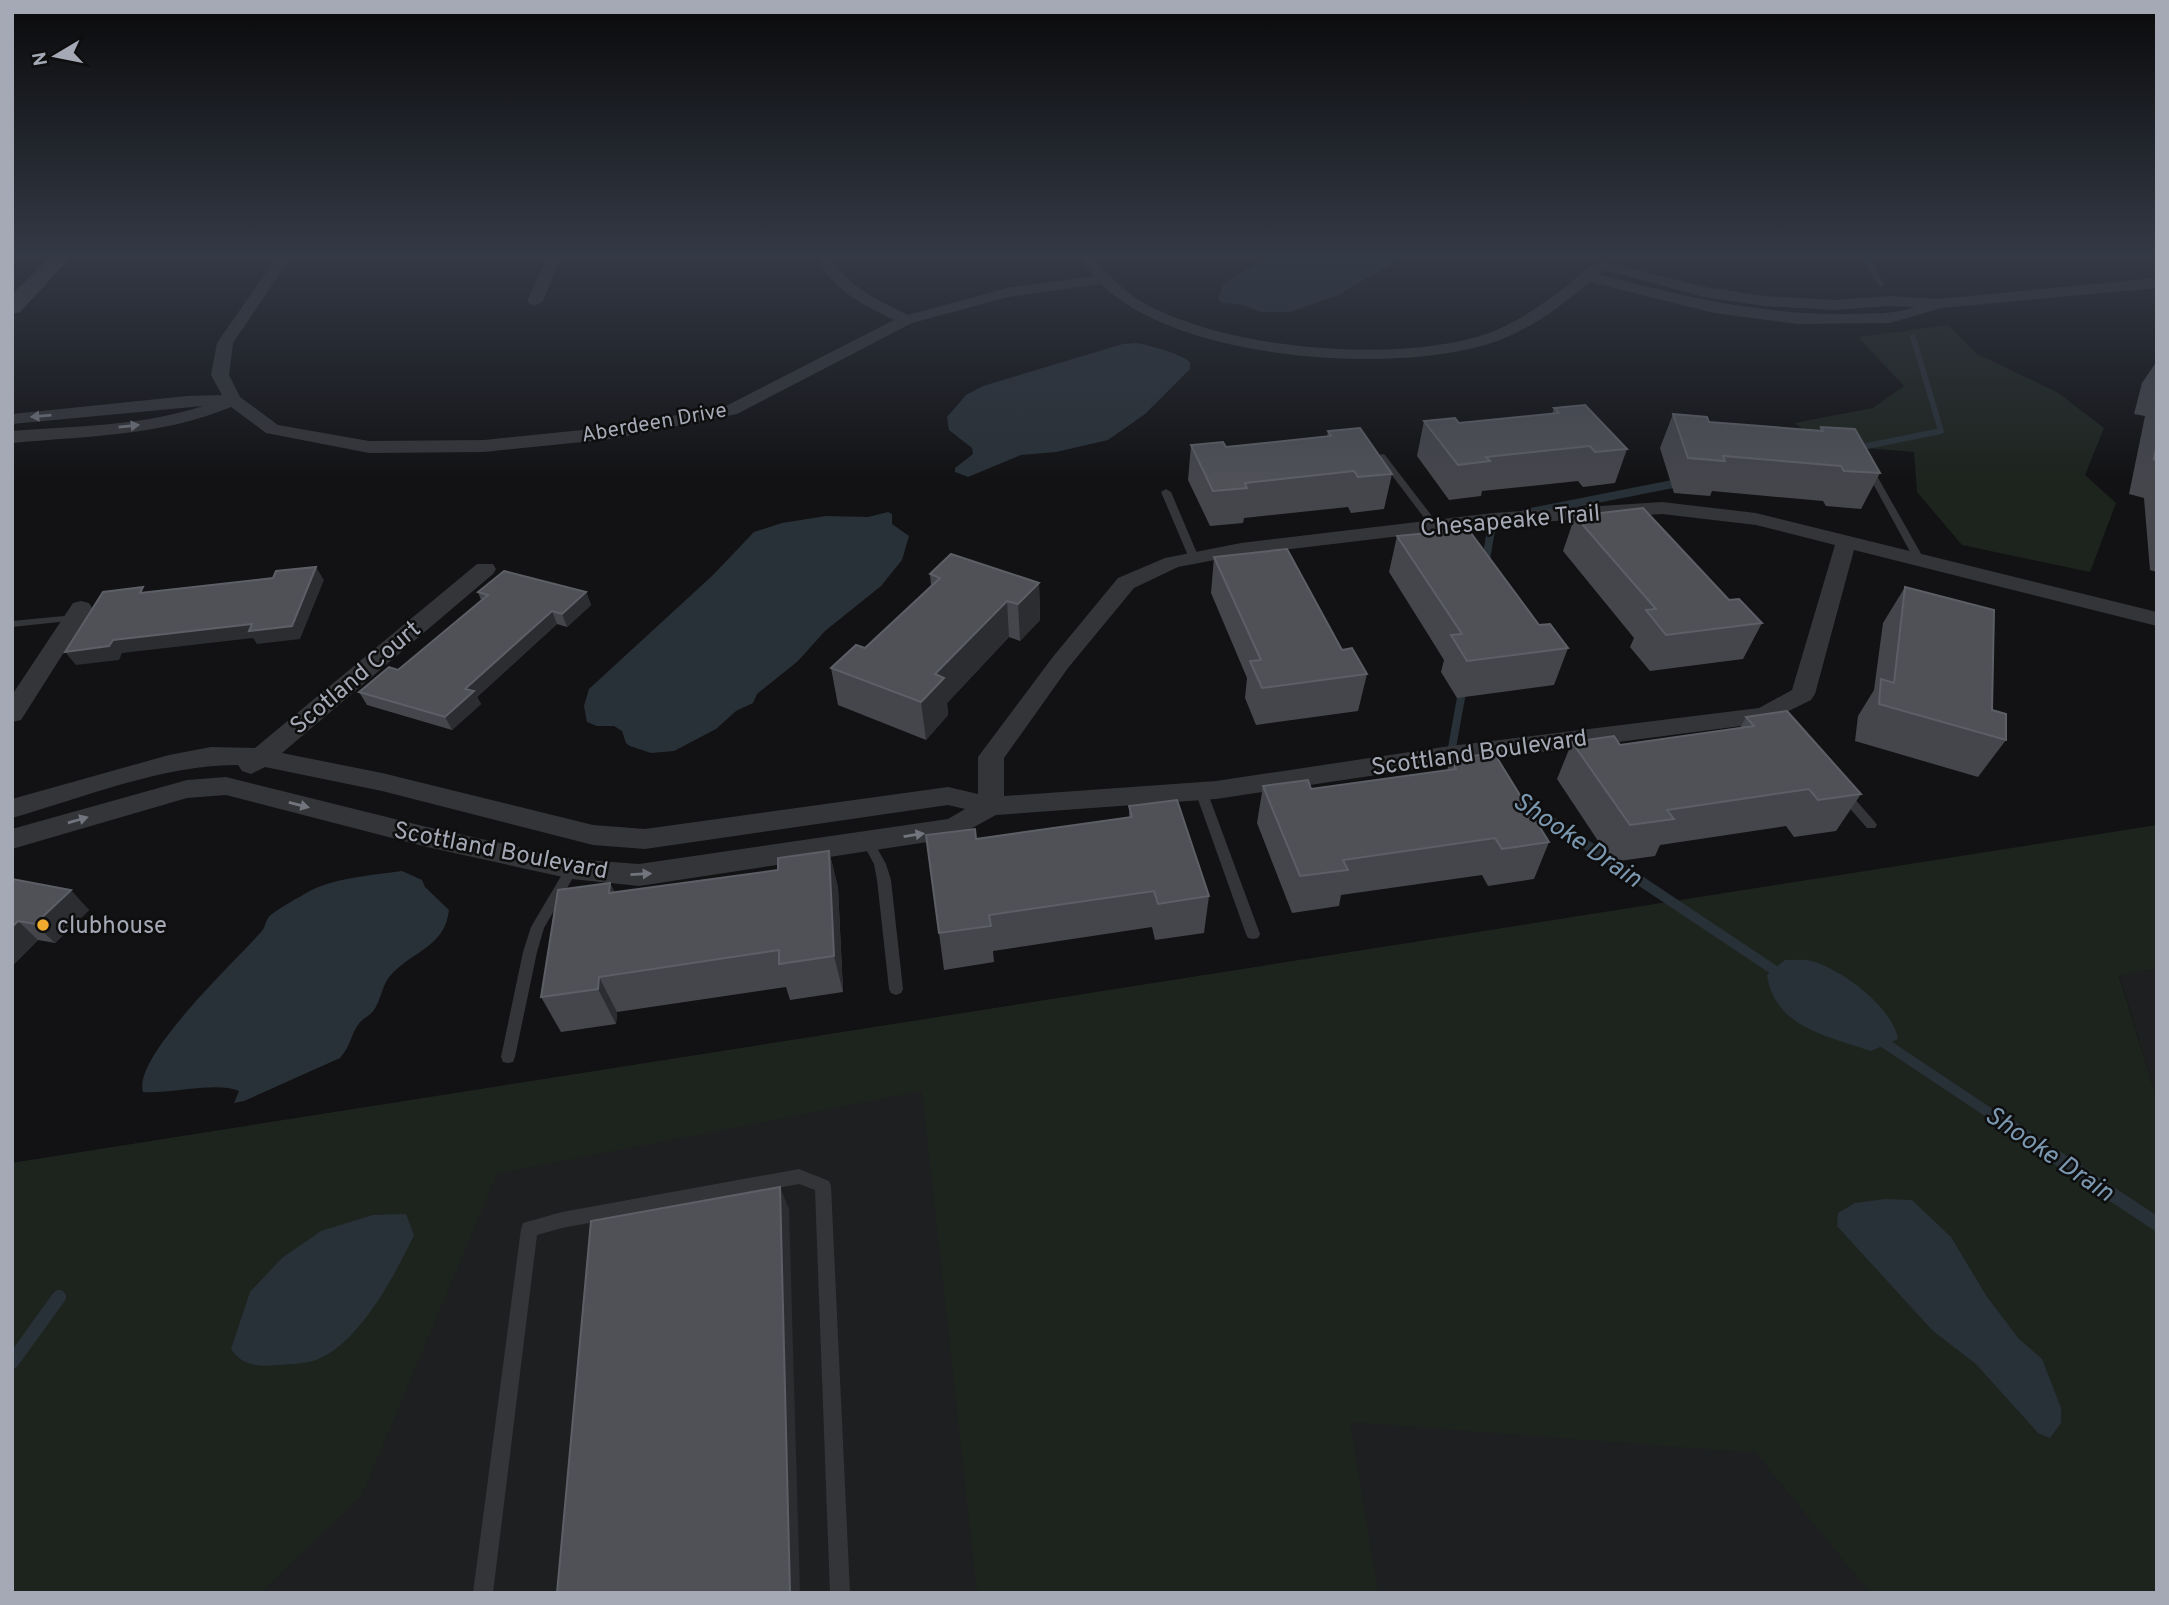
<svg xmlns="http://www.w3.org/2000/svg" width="2169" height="1605" font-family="Overpass,sans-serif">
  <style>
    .built { fill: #1e1f21 }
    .green { fill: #1d241e }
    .water { fill: #293138 }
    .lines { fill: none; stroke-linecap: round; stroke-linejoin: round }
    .stream-far3 { stroke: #293138; stroke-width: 6 }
    .stream-far2 { stroke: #293138; stroke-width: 8 }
    .stream-far1 { stroke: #293138; stroke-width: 10 }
    .stream { stroke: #293138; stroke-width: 14 }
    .lane { fill: #343539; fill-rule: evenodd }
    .street { fill: #343539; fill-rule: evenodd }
    .secondary { fill: #424449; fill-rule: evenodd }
    .wall { fill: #45464c }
    .shaded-wall { fill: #2c2d31 }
    .building { fill: #4f5157; stroke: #5d5f66; stroke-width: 2 }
    .oneway { fill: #72757d }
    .poi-dot { fill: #f0ab2e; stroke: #0e0e0f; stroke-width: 2.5 }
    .labels { text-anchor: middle; stroke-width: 5; stroke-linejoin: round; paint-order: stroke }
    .far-street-label { font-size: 21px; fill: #a4a9b5; stroke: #0e0e0f }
    .street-label { font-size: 24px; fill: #a4a9b5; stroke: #0e0e0f }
    .poi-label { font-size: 24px; fill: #a4a9b5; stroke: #0e0e0f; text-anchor: start }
    .water-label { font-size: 26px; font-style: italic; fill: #7b98b0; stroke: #0e0e0f }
  </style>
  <rect width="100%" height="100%" fill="#121214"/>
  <g class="built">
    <polygon points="1814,879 2157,1593 12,1593 12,1163"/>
    <polygon points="2157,968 2157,1099 2119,975"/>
  </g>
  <g class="green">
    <polygon points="1948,325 1977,354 2057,392 2104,428 2085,475 2116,503 2090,572 1962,545 1917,492 1914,452 1828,445 1794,423 1873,408 1904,386 1858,337"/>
    <polygon points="2157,825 2157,968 2119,976 2157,1099 2157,1593 1870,1593 1756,1453 1350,1422 1378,1593 977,1593 922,1091 497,1174 362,1495 261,1593 12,1593 12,1163"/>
  </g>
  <g class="water">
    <polygon points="1266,257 1404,257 1336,296 1290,312 1261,312 1243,305 1222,303 1218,299 1223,285"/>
    <path d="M 1136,343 C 1149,345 1181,354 1190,362 L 1190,369 L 1145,414 L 1108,440 L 1056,452 L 1021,455 L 968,477 L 955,472 L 955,468 L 973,454 L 972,448 L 949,430 L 947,417 L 966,395 L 983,386 L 1123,344 Z"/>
    <polygon points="888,512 892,514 892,524 909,536 902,560 881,586 825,631 798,661 757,694 753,703 736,711 716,729 674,751 651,753 630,746 626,743 622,731 614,726 597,726 587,722 584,706 589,689 713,575 754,532 782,523 826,516 868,517"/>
    <path d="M 402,871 L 422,880 L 425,887 L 449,910 C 445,947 412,951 390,976 C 382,985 381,1000 374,1010 C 370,1016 361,1019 358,1025 C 350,1036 352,1044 340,1058 L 244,1101 L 234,1103 L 239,1091 C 217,1081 171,1094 143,1092 C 132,1057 237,960 261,932 C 265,928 265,923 268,918 C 273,911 300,897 308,892 C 332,878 374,875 402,871 Z"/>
    <path d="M 1785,960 C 1794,960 1804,959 1812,961 C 1842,970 1892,1006 1898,1039 L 1871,1051 C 1828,1036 1775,1028 1767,975 Z"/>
    <polygon points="1885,1199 1912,1200 1951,1237 1987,1297 2019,1339 2042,1359 2061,1408 2061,1423 2050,1438 2038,1433 1976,1364 1933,1331 1837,1226 1838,1213 1855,1203"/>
    <path d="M 406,1214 L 414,1235 C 395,1275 359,1344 316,1360 C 304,1364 290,1364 278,1365 C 259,1367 242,1366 231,1349 L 250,1292 L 282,1258 L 321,1231 L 373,1215 Z"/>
  </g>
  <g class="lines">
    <g class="stream-far3">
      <polyline points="1865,257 1881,284"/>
      <polyline points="1852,449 1941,431 1913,337"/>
    </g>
    <g class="stream-far2">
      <polyline points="1526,513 1683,482"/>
      <polyline points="1485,565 1493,519 1497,518"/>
      <polyline points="1451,753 1463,687"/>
    </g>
    <g class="stream-far1">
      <polyline points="1452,751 1454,757"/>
      <polyline points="1516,798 1783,976"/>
      <polyline points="1877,1038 2003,1122"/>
    </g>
    <g class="stream">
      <polyline points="2000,1120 2157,1224"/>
      <polyline points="12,1362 59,1297"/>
    </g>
    <g class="lane">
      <polygon points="1382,454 1385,455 1438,524 1438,528 1432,528 1378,457"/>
      <polygon points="1868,464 1872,467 1924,559 1922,561 1916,561 1914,559 1864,467"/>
      <polygon points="1166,489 1171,492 1199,558 1197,560 1194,561 1189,558 1161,492"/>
      <polygon points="74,615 79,618 78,620 12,627 12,621"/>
      <polygon points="1201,787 1207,791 1260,934 1258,938 1253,939 1248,938 1246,934 1195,791"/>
      <polygon points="1843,789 1847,790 1875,822 1877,825 1875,828 1867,828 1839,796 1837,793 1839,790"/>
      <polygon points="868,837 872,839 886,864 891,880 903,989 901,993 896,995 891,993 889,989 877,880 874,864 862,842 864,839"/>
      <polygon points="572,864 577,866 578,869 544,928 537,952 515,1057 513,1062 508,1063 503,1062 501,1057 523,952 531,927 567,866"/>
      <polygon points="799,1169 829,1181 831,1186 850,1593 830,1593 815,1190 799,1184 562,1228 537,1235 493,1593 473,1593 521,1229 523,1223 562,1212"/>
    </g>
    <g class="street">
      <path d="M 277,257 L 291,257 L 233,343 L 229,375 L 240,397 L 278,425 L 369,441 L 484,440 L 612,427 L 726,406 L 894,320 C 862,304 832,290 817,257 L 831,257 C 847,287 878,300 908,315 L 1007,288 L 1094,276 L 1079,257 L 1093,257 C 1108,275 1124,292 1144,303 C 1228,350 1396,364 1486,334 C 1515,324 1540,306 1564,288 C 1575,280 1589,264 1602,261 L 1705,287 L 1764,296 L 1835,300 L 1890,296 L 1939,299 L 2157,278 L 2157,288 L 1941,308 L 1890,323 L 1798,324 L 1714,313 L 1590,282 C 1562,305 1534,327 1500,340 C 1401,377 1178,361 1101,284 L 1008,297 L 912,323 L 737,414 L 612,439 L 484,452 L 369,453 L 266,433 L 231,407 C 162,436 86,436 12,443 L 12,431 C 76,426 142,426 203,406 L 12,424 L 12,414 L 187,396 L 222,395 L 211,375 L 217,343 ZM 1605,270 L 1704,297 L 1764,306 L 1835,310 L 1890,306 L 1915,307 C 1893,315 1870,313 1846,314 C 1760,315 1683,296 1599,275 Z"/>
      <polygon points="547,257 561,257 543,301 535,306 530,304 527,301"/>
      <path d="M 1662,502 L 1756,513 L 2157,612 L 2157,626 L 1854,550 L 1815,694 L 1811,700 L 1764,723 L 1450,764 L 1216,799 L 996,815 L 954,838 L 639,886 L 572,879 L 427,847 L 226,795 L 187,798 L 12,849 L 12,829 L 187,780 L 226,777 L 427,827 L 572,859 L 639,864 L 948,819 L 965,809 L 948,805 L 645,849 L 593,845 L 382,791 L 265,767 L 251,774 L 242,771 L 238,765 C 166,764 82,798 12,818 L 12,799 L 169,755 L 211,747 L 255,748 L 477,564 L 493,564 L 496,569 L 493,574 L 282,753 L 382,773 L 593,825 L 645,829 L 948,787 L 978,794 L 978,757 L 1052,658 L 1118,578 L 1165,558 L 1241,543 L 1493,513 ZM 1662,514 L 1756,525 L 1835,545 L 1792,690 L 1759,708 L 1450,746 L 1216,781 L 1004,796 L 1004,758 L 1068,668 L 1134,588 L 1178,567 L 1241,555 L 1493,525 Z"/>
      <polygon points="81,601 89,603 92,608 21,720 12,722 12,695 73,603"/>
    </g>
    <polygon class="secondary" points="50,257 71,257 20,312 12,314 12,294"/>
  </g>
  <g class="wall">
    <polygon points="2157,361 2157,572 2150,570 2144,498 2129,494 2145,416 2134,414 2142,383"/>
    <polygon points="1554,408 1627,449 1615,483 1583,487 1578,481 1482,491 1481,496 1449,500 1417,456 1424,421 1459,423 1552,414"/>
    <polygon points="1673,414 1709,422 1819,431 1821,427 1880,473 1861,509 1826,506 1823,501 1712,491 1710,496 1674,493 1660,448"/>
    <polygon points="1328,431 1392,474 1384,509 1351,513 1348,507 1244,518 1243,523 1210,526 1188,480 1191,445 1226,447 1327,437"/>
    <polygon points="1575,516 1729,600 1762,623 1743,659 1650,671 1630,647 1634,638 1563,551"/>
    <polygon points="1397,536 1539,625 1568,648 1554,685 1457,698 1441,672 1444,660 1389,572"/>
    <polygon points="1214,557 1342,650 1367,674 1358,711 1256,725 1245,698 1247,678 1211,593"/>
    <polygon points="930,574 1039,583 1040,620 1020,641 1009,637 947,703 948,715 926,740 838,705 831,668 865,648 931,586"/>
    <polygon points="1905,587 1992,710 2006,740 1978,777 1855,741 1858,716 1874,690 1883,623"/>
    <polygon points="478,592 586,592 591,605 567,627 557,624 477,697 481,704 452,730 367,705 359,692 398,670 481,600"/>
    <polygon points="1746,717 1861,794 1836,831 1794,837 1786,826 1660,845 1655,856 1612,862 1557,779 1572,742 1620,745 1740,728"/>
    <polygon points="1450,759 1549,842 1534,879 1488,886 1482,875 1341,895 1339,906 1292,913 1257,823 1263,786 1311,789 1447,771"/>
    <polygon points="1129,806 1209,896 1204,933 1155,940 1152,927 993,951 994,962 944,970 939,933 976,839 1129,818"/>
    <polygon points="829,851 838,888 843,992 790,1000 786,987 617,1012 616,1024 561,1032 541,997 610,883 615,893 778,870"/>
    <polygon points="12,879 89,910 55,943 38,940 12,966"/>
  </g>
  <g class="shaded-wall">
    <polygon points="316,567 324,580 300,639 257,644 253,638 122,653 119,660 76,665 65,652 113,640 252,624"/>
    <polygon points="1039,583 1040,620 1020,641 1018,604"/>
    <polygon points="586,592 591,605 567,627 562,614"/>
    <polygon points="1007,601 1009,637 947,703 948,715 926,740 921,702 935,674"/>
    <polygon points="552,611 557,624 477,697 481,704 452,730 445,717 465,689"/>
    <polygon points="829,851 838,888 843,992 834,956"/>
    <polygon points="610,883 626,919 609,893"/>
    <polygon points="71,890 89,910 55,943 35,924"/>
    <polygon points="18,921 38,940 12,966 12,927"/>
    <polygon points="599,977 617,1012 616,1024 598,989"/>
    <polygon points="780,1187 789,1209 800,1593 790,1593"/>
  </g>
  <g class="building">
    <polygon points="1585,405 1627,449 1595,452 1590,446 1486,457 1490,461 1458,465 1424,421 1455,418 1459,423 1559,413 1554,408"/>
    <polygon points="1673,414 1707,417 1709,422 1823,431 1821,427 1855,429 1880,473 1844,471 1841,466 1723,456 1725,461 1688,458"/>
    <polygon points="1360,428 1392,474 1358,477 1354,471 1245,483 1247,488 1213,491 1191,445 1223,442 1226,447 1331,436 1328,431"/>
    <polygon points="2157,444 2157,460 2154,459"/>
    <polygon points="1643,508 1729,600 1739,599 1762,623 1666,635 1646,610 1656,609 1575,516"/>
    <polygon points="1468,529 1539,625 1550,624 1568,648 1467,661 1451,635 1462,634 1397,536"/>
    <polygon points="1287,549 1342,650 1352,648 1367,674 1262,688 1250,661 1261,660 1214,557"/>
    <polygon points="951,554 1039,583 1018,604 1007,601 935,674 944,678 921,702 831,668 856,645 865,648 940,578 930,574"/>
    <polygon points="316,567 292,626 249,631 252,624 113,640 109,646 65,652 103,592 143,587 140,593 273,578 276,571"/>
    <polygon points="504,571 586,592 562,614 552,611 465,689 474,691 445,717 359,692 389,667 398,670 488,595 478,592"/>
    <polygon points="1905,587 1994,610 1992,710 2006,714 2006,740 1879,704 1881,679 1894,683"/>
    <polygon points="1787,711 1861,794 1818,800 1809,789 1667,810 1674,819 1630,825 1572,742 1614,736 1620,745 1754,726 1746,717"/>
    <polygon points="1494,753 1549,842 1502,849 1495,838 1343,860 1348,870 1300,876 1263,786 1308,780 1311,789 1456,769 1450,759"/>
    <polygon points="1177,800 1209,896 1158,904 1154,891 989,915 991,926 939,933 926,835 975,829 976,839 1132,817 1129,806"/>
    <polygon points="829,851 834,956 779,964 779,950 599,977 598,989 541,997 558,890 610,883 609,893 778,870 778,858"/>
    <polygon points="12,879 71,890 35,924 18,921 12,927"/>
    <polygon points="780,1187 790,1593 557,1593 591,1221"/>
  </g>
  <defs><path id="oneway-solid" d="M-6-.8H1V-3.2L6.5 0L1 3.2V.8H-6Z" transform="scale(1.75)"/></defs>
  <g class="oneway">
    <use href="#oneway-solid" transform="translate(41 416) rotate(175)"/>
    <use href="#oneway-solid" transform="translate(129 426) rotate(-6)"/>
    <use href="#oneway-solid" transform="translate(299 805) rotate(14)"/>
    <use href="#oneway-solid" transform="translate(78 820) rotate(-16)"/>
    <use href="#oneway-solid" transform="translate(914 835) rotate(-9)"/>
    <use href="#oneway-solid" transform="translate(641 874) rotate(-3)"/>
  </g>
  <linearGradient id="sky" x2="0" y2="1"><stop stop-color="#0a0a0b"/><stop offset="0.53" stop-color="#333945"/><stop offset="1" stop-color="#333945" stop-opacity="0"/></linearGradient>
  <rect width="2169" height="481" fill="url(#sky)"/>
  <circle class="poi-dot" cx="43" cy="925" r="7"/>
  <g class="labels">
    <g class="far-street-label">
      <text transform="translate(654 422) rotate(-10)" y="7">Aberdeen Drive</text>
    </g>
    <g class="street-label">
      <text transform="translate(1510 520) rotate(-5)" y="8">Chesapeake Trail</text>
      <text transform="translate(355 677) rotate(-40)" y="8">Scotland Court</text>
      <text transform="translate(1479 752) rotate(-8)" y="8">Scottland Boulevard</text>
      <text transform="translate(501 850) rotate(11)" y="8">Scottland Boulevard</text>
    </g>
    <g class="poi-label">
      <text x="57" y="933">clubhouse</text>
    </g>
    <g class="water-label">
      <text transform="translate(1578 839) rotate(34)" y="9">Shooke Drain</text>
      <text transform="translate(2050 1153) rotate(34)" y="9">Shooke Drain</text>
    </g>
  </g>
  <rect width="2169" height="1605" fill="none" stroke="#a4a9b5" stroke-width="28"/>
  <g transform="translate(56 56) rotate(260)" stroke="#0e0e0f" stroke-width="5" paint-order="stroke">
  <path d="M0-5L12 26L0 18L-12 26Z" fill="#a4a9b5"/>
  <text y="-10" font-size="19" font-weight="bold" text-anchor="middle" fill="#a4a9b5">N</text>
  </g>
</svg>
